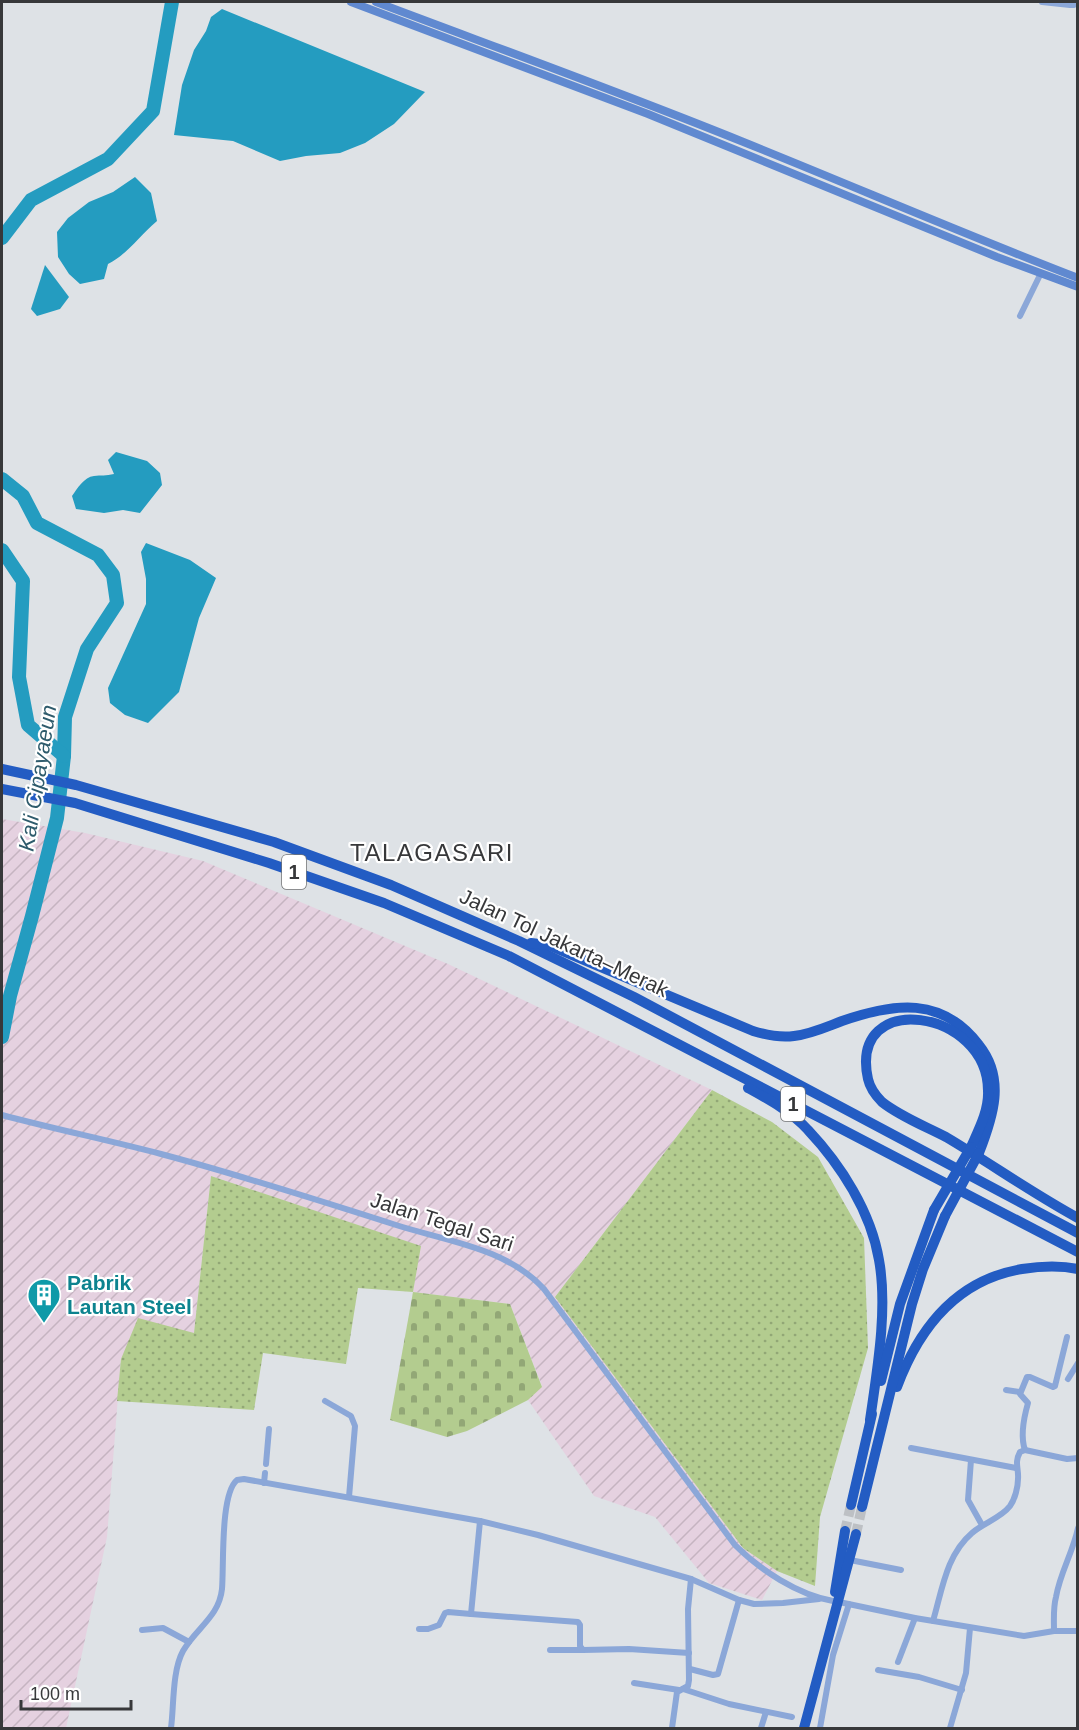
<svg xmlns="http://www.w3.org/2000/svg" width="1079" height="1730" font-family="Arial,sans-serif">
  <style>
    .industrial { fill: url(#industrial-furrows) }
    .grass { fill: url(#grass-dots) }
    .cemetery { fill: url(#cemetery-stones) }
    .water { fill: #249cc0 }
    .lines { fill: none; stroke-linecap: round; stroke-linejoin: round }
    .river { stroke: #249cc0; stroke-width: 14 }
    .highway-tunnel { stroke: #bdc0c4; stroke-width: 10; stroke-dasharray: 10 5; stroke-linecap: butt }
    .street { stroke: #8ba7d8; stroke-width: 6 }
    .secondary { stroke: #6089d0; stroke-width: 8 }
    .highway { stroke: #235cc3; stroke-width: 10 }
    .highway-bridge { stroke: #235cc3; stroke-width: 10 }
    .labels { text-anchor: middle; stroke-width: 4.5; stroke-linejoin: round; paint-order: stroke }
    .shield { fill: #fff; stroke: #737475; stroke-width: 1.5 }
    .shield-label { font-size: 20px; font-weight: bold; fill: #37383a }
    .street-label { font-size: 21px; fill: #37383a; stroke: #fff }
    .culture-label { font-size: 21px; font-weight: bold; fill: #0d838f; stroke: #fff; text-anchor: start }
    .water-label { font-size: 22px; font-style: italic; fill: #2e5b6c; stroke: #fff }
    .quarter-label { font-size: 24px; letter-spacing: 1.5px; fill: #37383a; stroke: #fff }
  </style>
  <defs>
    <pattern id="industrial-furrows" width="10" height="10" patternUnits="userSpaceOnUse" patternTransform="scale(1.5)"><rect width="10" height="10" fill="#e5d1e0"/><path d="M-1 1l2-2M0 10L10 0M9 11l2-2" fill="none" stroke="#c5b4c1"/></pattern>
    <pattern id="grass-dots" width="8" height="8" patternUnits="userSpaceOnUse" patternTransform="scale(1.5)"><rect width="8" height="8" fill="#b3cc8f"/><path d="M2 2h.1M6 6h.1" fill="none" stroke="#92a776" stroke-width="1.8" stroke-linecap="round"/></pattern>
    <pattern id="cemetery-stones" width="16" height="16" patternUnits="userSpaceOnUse" patternTransform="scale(1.5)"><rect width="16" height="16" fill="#b3cc8f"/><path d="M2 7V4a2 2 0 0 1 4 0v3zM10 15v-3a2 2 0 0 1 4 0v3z" fill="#92a776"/></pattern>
  </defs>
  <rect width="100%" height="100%" fill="#dee2e6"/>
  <polygon class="industrial" points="2,819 85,833 203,861 448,964 712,1090 555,1297 743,1548 777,1571 762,1600 709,1583 655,1517 594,1496 528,1400 542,1386 510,1304 413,1292 420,1246 211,1176 194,1334 121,1358 107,1537 66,1728 2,1728"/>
  <g class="grass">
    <polygon points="712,1090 772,1122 818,1157 864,1238 868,1348 820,1517 815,1586 777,1571 743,1548 555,1297"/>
    <polygon points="211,1176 421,1246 413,1292 358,1288 346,1364 263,1353 254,1410 117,1401 121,1359 138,1318 194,1333"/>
  </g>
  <polygon class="cemetery" points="413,1292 510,1304 542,1387 528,1400 467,1431 447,1437 390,1420"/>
  <g class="water">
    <polygon points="222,9 425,92 394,124 365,143 340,153 306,156 280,161 233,141 174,135 182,85 194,50 206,31 211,17"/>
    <path d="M 135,177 L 151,193 L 157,221 C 139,236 129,253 108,264 L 104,279 L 80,284 L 69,274 L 58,257 L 57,232 L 68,218 L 89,202 L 113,192 Z"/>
    <polygon points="45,265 69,297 60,309 37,316 31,309"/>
    <path d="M 116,452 L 147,461 L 160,473 L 162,485 L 140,513 L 123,510 L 104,513 L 76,509 L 72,496 C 77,489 84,477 94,476 C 101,475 106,476 114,474 L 108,460 Z"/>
    <polygon points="146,543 190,560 216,578 199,618 179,692 148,723 125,715 110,703 108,688 146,604 146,579 141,552"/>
  </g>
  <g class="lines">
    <g class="river">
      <polyline points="2,238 31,200 108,159 153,111 172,2"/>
      <polyline points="2,479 23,496 37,523 98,555 113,575 117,603 87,649 65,717 64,756 57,818 32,916 10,996 2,1037"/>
      <polyline points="2,550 23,581 19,677 28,725 64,756"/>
    </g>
    <g class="highway-tunnel">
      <polyline points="845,1531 851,1505"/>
      <polyline points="856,1534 862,1507"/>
    </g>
    <g class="street">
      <polyline points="1042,2 1070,5 1074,5 1077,2"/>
      <polyline points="1020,316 1041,273"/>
      <path d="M 2,1115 C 54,1129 108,1140 161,1154 C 240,1175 318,1200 396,1225 C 446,1241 507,1248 544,1289 L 735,1545 C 760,1570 798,1595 833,1601"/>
      <polyline points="1068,1379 1078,1363"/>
      <polyline points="1006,1390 1020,1392"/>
      <polyline points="325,1401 351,1416 355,1426 349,1497"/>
      <polyline points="911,1448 1016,1468"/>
      <path d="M 1025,1450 C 1020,1436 1024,1417 1028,1403 L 1020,1394 L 1027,1377 L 1030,1377 L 1053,1387 L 1055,1386 L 1067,1337"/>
      <polyline points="971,1460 968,1500 982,1525"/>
      <polyline points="266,1464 269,1429"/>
      <polyline points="264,1483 265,1473"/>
      <polyline points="480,1521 471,1614 578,1622 580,1625 580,1646 583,1650 629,1649 689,1653"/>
      <polyline points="850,1560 901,1570"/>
      <polyline points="839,1602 915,1618 1024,1636 1054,1631 1078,1631"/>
      <path d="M 933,1621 C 942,1591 946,1555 972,1533 C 983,1523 1001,1518 1010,1506 C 1015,1499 1018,1487 1018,1479 C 1019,1469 1014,1463 1020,1452 L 1025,1450 L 1067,1459 L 1078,1458"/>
      <polyline points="419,1629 428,1629 439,1625 445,1613 448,1612 471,1614"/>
      <polyline points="142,1630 163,1628 189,1642"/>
      <path d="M 1054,1631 C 1054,1620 1053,1608 1056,1597 C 1060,1573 1073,1552 1078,1528"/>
      <polyline points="550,1650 582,1650"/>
      <polyline points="898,1662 915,1618"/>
      <polyline points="690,1669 713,1675 718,1674 739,1600"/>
      <polyline points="878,1670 919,1677 962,1690"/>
      <polyline points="634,1683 679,1690"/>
      <polyline points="683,1689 729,1704 792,1717"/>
      <path d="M 171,1728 C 174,1706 172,1671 183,1651 C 196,1628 219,1617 222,1589 C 224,1566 220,1494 237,1480 L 244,1479 L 480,1521 L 538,1535 L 691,1579 L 739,1600 L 754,1604 L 783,1603 L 819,1599"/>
      <polyline points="672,1728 677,1692 688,1686 689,1680 688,1609 691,1579"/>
      <polyline points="761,1728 766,1712"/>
      <polyline points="820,1728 833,1655 849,1604"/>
      <polyline points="950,1728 966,1673 970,1628"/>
    </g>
    <g class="secondary">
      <polyline points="351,2 648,114 997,257 1078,287"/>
      <path d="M 376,2 C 498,48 620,92 741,141 C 853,186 964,234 1078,278"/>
    </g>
    <g class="highway">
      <polyline points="2,769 76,785 274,842 391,885 519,941 634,997 1078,1233"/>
      <polyline points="2,789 75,803 269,863 384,903 509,956 1078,1252"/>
      <path d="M 531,943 L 548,945 L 753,1031 C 766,1035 779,1038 794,1036 C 811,1034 826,1027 842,1021 C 894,1003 942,996 979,1045 C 1006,1079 993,1117 979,1153"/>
      <path d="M 748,1088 C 768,1099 792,1112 808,1130 C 841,1165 871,1212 879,1260 C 888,1309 877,1371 870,1420"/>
      <path d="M 971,1147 C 979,1129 989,1110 988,1091 C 988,1009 848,988 868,1079 C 870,1088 875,1095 882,1102 C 901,1117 925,1126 946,1137 C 990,1163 1032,1193 1078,1218"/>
      <polyline points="881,1381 900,1304 934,1210"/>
      <path d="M 897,1387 C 919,1328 956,1280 1022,1269 C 1041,1266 1059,1265 1078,1269"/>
      <polyline points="851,1505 872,1414"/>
      <polyline points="862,1507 912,1304 923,1269 945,1216"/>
      <polyline points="835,1592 845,1531"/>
      <polyline points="804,1728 856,1534"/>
    </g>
    <g class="highway-bridge">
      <polyline points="934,1210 971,1147"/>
      <polyline points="945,1216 979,1153"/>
    </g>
  </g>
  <defs>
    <g id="building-pin" transform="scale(1.725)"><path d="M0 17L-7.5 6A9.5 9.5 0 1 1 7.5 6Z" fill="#0f9aa8" stroke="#fff"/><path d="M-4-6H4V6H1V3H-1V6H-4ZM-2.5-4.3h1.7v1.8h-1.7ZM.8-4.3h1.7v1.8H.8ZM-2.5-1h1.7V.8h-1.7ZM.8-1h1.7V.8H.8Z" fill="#fff"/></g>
  </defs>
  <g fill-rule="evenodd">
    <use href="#building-pin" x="44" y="1295"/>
  </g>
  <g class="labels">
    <g class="shield">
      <rect x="282" y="855" width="24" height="34" rx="4.5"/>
      <rect x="781" y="1087" width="24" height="34" rx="4.5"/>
    </g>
    <g class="shield-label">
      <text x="294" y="879">1</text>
      <text x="793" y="1111">1</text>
    </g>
    <g class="street-label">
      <text transform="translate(564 943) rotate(25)" y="7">Jalan Tol Jakarta–Merak</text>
      <text transform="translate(442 1222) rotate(18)" y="7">Jalan Tegal Sari</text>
    </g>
    <g class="culture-label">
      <text x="67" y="1290">Pabrik<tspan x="67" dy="24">Lautan Steel</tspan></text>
    </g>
    <g class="water-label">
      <text transform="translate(37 778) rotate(-81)" y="8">Kali Cipayaeun</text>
    </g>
    <g class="quarter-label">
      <text x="432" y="861">TALAGASARI</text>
    </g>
  </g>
  <rect width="1079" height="1730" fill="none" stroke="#37383a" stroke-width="6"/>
  <path d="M21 1700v9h110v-9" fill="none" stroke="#37383a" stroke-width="3"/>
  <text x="30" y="1700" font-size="18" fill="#37383a" stroke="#ffffff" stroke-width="4.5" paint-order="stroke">100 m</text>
</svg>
